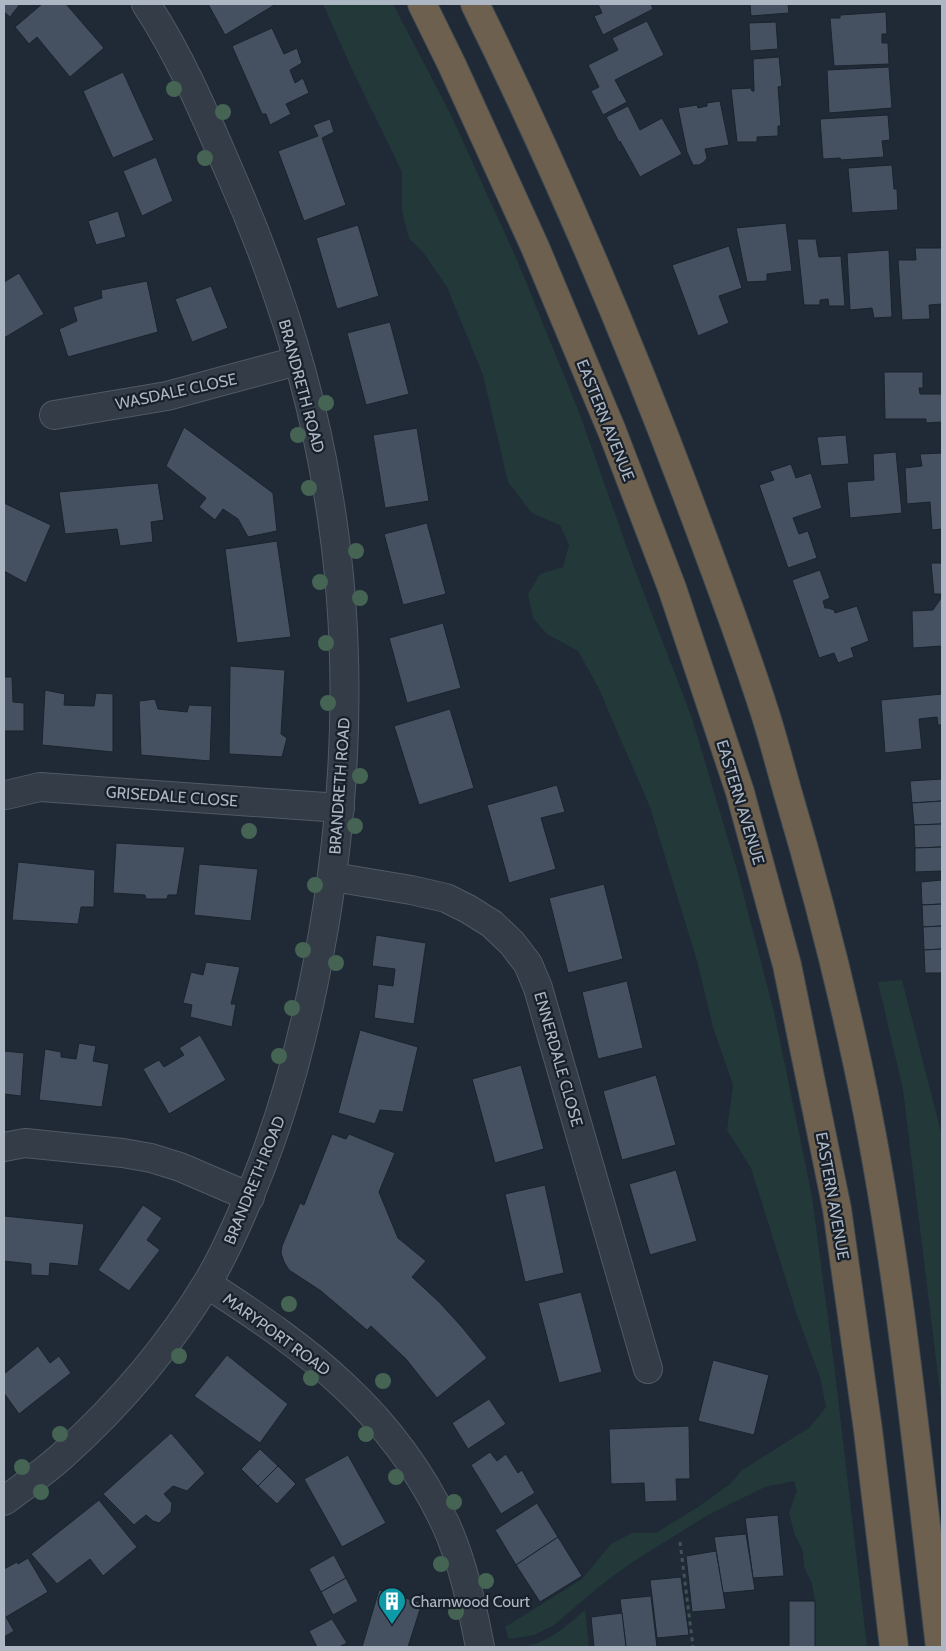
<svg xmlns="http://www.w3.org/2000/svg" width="946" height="1651" font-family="Cabin,sans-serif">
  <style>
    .green { fill: #223839 }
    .building { fill: #455161; stroke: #1a232d }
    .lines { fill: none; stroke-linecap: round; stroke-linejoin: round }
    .minor-casing { stroke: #505a65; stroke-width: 30 }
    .highway-casing { stroke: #3d4751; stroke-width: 30 }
    .path { stroke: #3f5355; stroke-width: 3; stroke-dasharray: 4 4; stroke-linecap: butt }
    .minor { stroke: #333c47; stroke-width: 28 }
    .highway { stroke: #6d604f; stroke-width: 28 }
    .tree { fill: #456454 }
    .labels { text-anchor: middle; stroke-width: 4.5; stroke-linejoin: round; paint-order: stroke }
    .street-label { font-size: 16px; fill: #adb7c4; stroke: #18212b }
    .poi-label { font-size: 16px; fill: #adb7c4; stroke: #18212b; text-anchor: start }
  </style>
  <rect width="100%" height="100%" fill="#1f2a36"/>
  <g class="green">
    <polygon points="323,4 393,4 451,115 517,260 579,412 635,570 692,718 736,866 774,1012 812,1196 835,1372 867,1647 815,1647 815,1601 812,1583 804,1567 803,1551 794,1533 789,1512 797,1491 794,1481 765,1487 708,1515 631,1563 601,1585 553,1626 534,1635 509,1639 505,1627 582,1579 611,1544 632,1533 656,1533 701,1505 730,1484 742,1470 809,1428 826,1407 820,1377 797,1315 751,1168 727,1130 733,1085 713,1027 697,961 650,807 598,687 578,651 547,634 533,618 528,594 540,574 563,567 569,545 560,525 532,513 508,482 483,375 447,287 423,252 409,238 402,211 402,172 350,65"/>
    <polygon points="902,980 942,1136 942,1408 903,1090 878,982"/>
    <path d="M 585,1610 L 589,1647 L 521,1647 C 550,1642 564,1628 585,1610 Z"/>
  </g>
  <g class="building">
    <polygon points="4,4 20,4 10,17 4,12"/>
    <polygon points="42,4 66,4 104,48 70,77 37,37 29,44 15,27"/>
    <polygon points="208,4 276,4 225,35"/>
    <polygon points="598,4 651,4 653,9 603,35 594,16 602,13"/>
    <polygon points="750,4 788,4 789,13 751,16"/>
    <polygon points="886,12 887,34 882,34 882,43 888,43 889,64 834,66 830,18 840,18 840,15"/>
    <polygon points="647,21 664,55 615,80 627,102 603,115 591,91 599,87 588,65 618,50 612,38"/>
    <polygon points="776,22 778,49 750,51 749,23"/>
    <polygon points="272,28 284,54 297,48 302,63 290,70 295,83 303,78 309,93 286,104 291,114 270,125 266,114 262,114 232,46"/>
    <polygon points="779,57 782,86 778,87 781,126 778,126 778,136 757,137 757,142 737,142 731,89 751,88 752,91 754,91 753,59"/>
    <polygon points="889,67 892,108 829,113 827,70"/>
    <polygon points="123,72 154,140 113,158 83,91"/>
    <polygon points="720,101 729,145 705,149 707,158 704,162 699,165 693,165 687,152 678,108 697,105 698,108 707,106 707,103"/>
    <polygon points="628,106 640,130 662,118 682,154 640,177 620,141 619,142 606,117"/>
    <polygon points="888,115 890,140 882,141 884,157 841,160 840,158 823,159 820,119"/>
    <polygon points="330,119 334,132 322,138 346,205 304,221 278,151 318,136 313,125"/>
    <polygon points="156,157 173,201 142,216 123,171"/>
    <polygon points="892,165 894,189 897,189 898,210 852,213 848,168"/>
    <polygon points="118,211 126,237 96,245 88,221"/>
    <polygon points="786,223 792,271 767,274 767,281 747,282 736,228"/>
    <polygon points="358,225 379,296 337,309 316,238"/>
    <polygon points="797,239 816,239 819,257 841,256 845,306 829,306 828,299 820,300 820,305 804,305"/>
    <polygon points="729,246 742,288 719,296 729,323 698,336 672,265"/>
    <polygon points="915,248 942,248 942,304 929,305 930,319 902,320 898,260 916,260"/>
    <polygon points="889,250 892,317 874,318 872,308 850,310 847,253"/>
    <polygon points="19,273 44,314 4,338 4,282"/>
    <polygon points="147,281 158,332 68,357 59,329 77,321 73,307 102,298 101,290"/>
    <polygon points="211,286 228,328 192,342 175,299"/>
    <polygon points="390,322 409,394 366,405 347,333"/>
    <polygon points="884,372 923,372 923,388 919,388 920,394 942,394 942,422 926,423 926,419 885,419"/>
    <polygon points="184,427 273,493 277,531 248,537 238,519 223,509 215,520 199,507 206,498 166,466"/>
    <polygon points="417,428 429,501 385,508 373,435"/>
    <polygon points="846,435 849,464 821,466 817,437"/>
    <polygon points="896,452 902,513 850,518 847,482 874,480 873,454"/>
    <polygon points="942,453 942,529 932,530 930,502 907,504 905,468 922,466 920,454"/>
    <polygon points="791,464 796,478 811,473 822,508 793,518 799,534 808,531 817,558 788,568 759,485 774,480 770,471"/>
    <polygon points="158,483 164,520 151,522 153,542 120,546 117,529 65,534 59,492"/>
    <polygon points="4,503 51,525 26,583 4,571"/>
    <polygon points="427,523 446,594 403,605 384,534"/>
    <polygon points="277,541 291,637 237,643 225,549"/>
    <polygon points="931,563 942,563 942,646 913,648 912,611 933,610 941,598 941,594 934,594"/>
    <polygon points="820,570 830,598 823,601 825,608 828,608 834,610 835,613 857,606 869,641 851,648 854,657 838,663 834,653 819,658 792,580"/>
    <polygon points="443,623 461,688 407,703 389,638"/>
    <polygon points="230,666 285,670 281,734 287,738 282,757 229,754"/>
    <polygon points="4,677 12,677 13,702 24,703 24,731 4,731"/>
    <polygon points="45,690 65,694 64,705 94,706 96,693 113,694 113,752 42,745"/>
    <polygon points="942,694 942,725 938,725 937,717 919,719 922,749 885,753 881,700"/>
    <polygon points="155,699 158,709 187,712 189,705 212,706 210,761 141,755 139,701"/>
    <polygon points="450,709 474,788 419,805 394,726"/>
    <polygon points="942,779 942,801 912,803 910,781"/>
    <polygon points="557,785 565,812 541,818 556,869 509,883 487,805"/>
    <polygon points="942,801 942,824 914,825 912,803"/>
    <polygon points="942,824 942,847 915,848 914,825"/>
    <polygon points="116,843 185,847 177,895 168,895 167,899 146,899 145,895 113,893"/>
    <polygon points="942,847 942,871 915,872 915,848"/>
    <polygon points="18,862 95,870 94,907 81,907 78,924 12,920"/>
    <polygon points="199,864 258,869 251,921 194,915"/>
    <polygon points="942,880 942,904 922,905 921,882"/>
    <polygon points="604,884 623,959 568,973 549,898"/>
    <polygon points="942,904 942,926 923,927 922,905"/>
    <polygon points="942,926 942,949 924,950 923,927"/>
    <polygon points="376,935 426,943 414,1024 374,1018 378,984 393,986 395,969 372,966"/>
    <polygon points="942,949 942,973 925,973 924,950"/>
    <polygon points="206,962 240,967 231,1004 236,1004 232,1027 190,1017 192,1005 183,1003 191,972 203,975"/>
    <polygon points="627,981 643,1048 598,1059 582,992"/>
    <polygon points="360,1030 418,1047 403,1112 380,1110 375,1124 338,1113"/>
    <polygon points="200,1035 226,1080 169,1114 143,1069 159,1060 164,1067 184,1055 179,1048"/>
    <polygon points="79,1043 96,1046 93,1061 109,1064 102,1107 39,1100 45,1049 61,1052 61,1057 76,1059"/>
    <polygon points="4,1051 24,1053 21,1096 4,1094"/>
    <polygon points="521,1065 544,1149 495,1163 472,1079"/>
    <polygon points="656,1075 676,1145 622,1160 603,1091"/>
    <polygon points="332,1134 346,1139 349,1134 395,1153 379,1192 398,1238 426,1261 412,1277 439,1302 461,1326 487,1358 437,1398 406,1359 371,1326 367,1330 321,1291 289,1270 284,1262 281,1253 282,1246 300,1203 304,1205"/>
    <polygon points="676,1170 697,1241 650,1255 629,1184"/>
    <polygon points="545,1185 564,1273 525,1282 505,1194"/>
    <polygon points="143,1205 162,1218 147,1240 160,1250 129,1291 98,1270"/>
    <polygon points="4,1216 84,1224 78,1266 50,1263 49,1276 31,1275 31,1264 4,1261"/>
    <polygon points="581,1292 602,1372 559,1383 538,1303"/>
    <polygon points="38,1346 50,1363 59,1356 71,1373 19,1414 4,1393 4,1374"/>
    <polygon points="227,1355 288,1404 260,1443 194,1396"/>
    <polygon points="713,1360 769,1375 754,1435 698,1421"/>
    <polygon points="489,1399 506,1424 468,1449 452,1423"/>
    <polygon points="689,1426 690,1479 676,1479 677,1501 645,1502 644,1483 611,1484 609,1429"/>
    <polygon points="171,1433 205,1473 187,1491 173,1486 164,1494 172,1503 171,1512 159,1523 153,1521 146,1515 134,1525 103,1494"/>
    <polygon points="260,1449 278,1466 258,1486 241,1469"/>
    <polygon points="490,1452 497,1461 506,1454 518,1473 522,1470 535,1493 501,1514 471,1465"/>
    <polygon points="348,1455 386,1523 342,1547 304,1479"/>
    <polygon points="278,1466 296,1484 277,1504 258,1486"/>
    <polygon points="99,1500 137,1547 103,1576 90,1559 57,1584 31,1554"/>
    <polygon points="537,1503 558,1537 516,1565 495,1530"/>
    <polygon points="778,1515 784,1576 753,1578 745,1518"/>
    <polygon points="746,1534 755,1590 723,1593 714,1537"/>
    <polygon points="558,1537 582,1576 540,1602 516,1565"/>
    <polygon points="716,1551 726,1609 692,1612 686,1556"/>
    <polygon points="334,1555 346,1578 321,1592 309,1569"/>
    <polygon points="28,1558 48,1592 6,1617 14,1631 4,1637 4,1569 17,1562 18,1564"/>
    <polygon points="681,1577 689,1635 657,1638 650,1580"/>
    <polygon points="346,1578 358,1601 333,1615 321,1592"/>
    <polygon points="379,1590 422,1603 408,1647 362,1647"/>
    <polygon points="651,1596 657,1647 626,1647 620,1599"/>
    <rect x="789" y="1601" width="26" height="46"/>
    <polygon points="622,1613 626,1647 594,1647 591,1617"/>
    <polygon points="332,1619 347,1643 339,1647 317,1647 309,1631"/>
  </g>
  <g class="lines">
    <g class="minor-casing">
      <g id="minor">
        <polyline points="54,415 167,396 297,361"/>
        <polyline points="6,795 40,787 340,808"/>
        <polyline points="333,877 411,890 446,898 468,909 492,924 512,943 528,964 538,988 648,1369"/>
        <polyline points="4,1147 25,1143 123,1153 151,1158 180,1167 250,1197"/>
        <path d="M 207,1284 C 307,1348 393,1412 445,1523 C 463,1562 472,1606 480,1647"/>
        <path d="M 4,1501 C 23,1487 44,1472 62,1456 C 119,1405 170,1345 209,1280 C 222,1258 232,1236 242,1213 C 275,1140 297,1064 313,986 C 347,822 356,652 327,487 C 309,379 274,273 230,173 C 205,115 181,57 146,4"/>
      </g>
    </g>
    <g class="highway-casing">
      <g id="highway">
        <polyline points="422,4 452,65 535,247 612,431 672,588 740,792 787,965 837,1209 868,1430 894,1647"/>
        <path d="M 475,4 C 554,164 624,328 687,495 C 713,565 740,635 763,707 C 772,734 779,762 787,790 C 814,881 838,973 858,1066 C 899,1257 917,1453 940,1647"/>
      </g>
    </g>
    <polyline class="path" points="680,1542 693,1647"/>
    <use href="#minor" class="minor"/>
    <use href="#highway" class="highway"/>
  </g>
  <g class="tree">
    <circle cx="174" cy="89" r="8"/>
    <circle cx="223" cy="112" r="8"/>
    <circle cx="205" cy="158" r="8"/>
    <circle cx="326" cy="403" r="8"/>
    <circle cx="298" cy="435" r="8"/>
    <circle cx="309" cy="488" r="8"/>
    <circle cx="356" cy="551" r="8"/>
    <circle cx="320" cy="582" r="8"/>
    <circle cx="360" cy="598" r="8"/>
    <circle cx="326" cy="643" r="8"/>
    <circle cx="328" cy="703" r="8"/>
    <circle cx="360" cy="776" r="8"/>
    <circle cx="355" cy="826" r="8"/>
    <circle cx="249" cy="831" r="8"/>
    <circle cx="315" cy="885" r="8"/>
    <circle cx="303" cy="950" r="8"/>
    <circle cx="336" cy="963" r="8"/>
    <circle cx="292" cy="1008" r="8"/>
    <circle cx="279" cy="1056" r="8"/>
    <circle cx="289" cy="1304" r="8"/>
    <circle cx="179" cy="1356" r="8"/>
    <circle cx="311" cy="1378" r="8"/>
    <circle cx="383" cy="1381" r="8"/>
    <circle cx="60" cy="1434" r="8"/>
    <circle cx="366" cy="1434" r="8"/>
    <circle cx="22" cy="1467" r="8"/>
    <circle cx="396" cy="1477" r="8"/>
    <circle cx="41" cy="1492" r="8"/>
    <circle cx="454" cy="1502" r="8"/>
    <circle cx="441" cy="1564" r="8"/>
    <circle cx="486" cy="1581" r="8"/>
    <circle cx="456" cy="1612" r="8"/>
  </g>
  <defs>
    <g id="building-pin" transform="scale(1.4375)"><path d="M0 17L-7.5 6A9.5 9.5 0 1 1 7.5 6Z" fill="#0f9aa8" stroke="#18212b"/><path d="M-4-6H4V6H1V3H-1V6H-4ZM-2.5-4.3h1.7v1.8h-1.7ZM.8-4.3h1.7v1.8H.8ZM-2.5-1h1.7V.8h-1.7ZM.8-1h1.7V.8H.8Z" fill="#fff"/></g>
  </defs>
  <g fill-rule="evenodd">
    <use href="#building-pin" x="392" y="1601"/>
  </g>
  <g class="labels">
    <g class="street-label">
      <text transform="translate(302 386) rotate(75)" y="6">BRANDRETH ROAD</text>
      <text transform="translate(176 391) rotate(-12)" y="6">WASDALE CLOSE</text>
      <text transform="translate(606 420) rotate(68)" y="6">EASTERN AVENUE</text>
      <text transform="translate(339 786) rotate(-86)" y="6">BRANDRETH ROAD</text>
      <text transform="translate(172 796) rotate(4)" y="6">GRISEDALE CLOSE</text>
      <text transform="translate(741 802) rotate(73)" y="6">EASTERN AVENUE</text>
      <text transform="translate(559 1059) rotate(74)" y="6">ENNERDALE CLOSE</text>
      <text transform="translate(254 1180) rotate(-68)" y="6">BRANDRETH ROAD</text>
      <text transform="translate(833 1196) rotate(80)" y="6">EASTERN AVENUE</text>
      <text transform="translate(277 1334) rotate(36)" y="6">MARYPORT ROAD</text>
    </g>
    <g class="poi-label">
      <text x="411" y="1607">Charnwood Court</text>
    </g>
  </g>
  <rect width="946" height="1651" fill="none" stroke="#adb7c4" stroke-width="10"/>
</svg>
